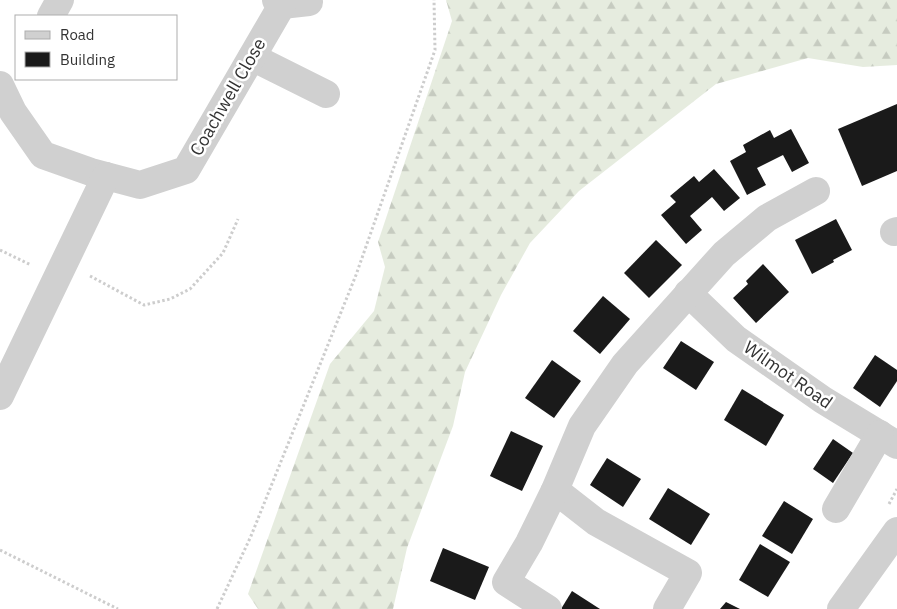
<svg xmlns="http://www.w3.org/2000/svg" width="897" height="609" font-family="'IBM Plex Sans',sans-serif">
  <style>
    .forest { fill: url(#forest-firs) }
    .building { fill: #1a1a1a }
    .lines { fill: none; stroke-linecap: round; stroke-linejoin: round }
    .path { stroke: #cdcdcd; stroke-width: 3; stroke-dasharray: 2.5 2.5; stroke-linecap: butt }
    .minor { stroke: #d0d0d0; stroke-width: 28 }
    .labels { text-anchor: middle; stroke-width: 5; stroke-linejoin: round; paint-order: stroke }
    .street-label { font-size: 18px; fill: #333; stroke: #fff }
  </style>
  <defs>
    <pattern id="forest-firs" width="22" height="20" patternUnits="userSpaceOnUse" patternTransform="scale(1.25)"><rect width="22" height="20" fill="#e6ecdf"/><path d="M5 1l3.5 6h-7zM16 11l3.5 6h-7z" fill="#c6cbc0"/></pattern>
  </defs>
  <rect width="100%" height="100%" fill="#fff"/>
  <polygon class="forest" points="446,0 897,0 897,65 863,67 808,58 716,84 579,191 530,243 501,295 465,372 453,426 407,548 393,609 258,609 248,594 330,364 374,311 385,267 378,242 452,21"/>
  <g class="building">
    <polygon points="897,104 897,171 862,186 838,129"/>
    <polygon points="791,129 809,163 792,172 783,155 757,168 766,185 747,195 730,161 746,152 743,145 770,130 774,138"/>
    <polygon points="714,169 740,198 724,211 712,197 690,216 702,230 686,244 661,215 676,202 670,196 694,176 699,182"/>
    <polygon points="836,219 852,250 833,260 834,262 812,274 795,240"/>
    <polygon points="656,240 682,265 649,298 624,273"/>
    <polygon points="763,264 789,292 756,323 733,298 748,284 746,281"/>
    <polygon points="603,296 630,319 600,354 573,331"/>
    <polygon points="681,341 714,362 696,390 663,368"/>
    <polygon points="875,355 897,370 897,381 880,407 853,388"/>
    <polygon points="552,360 581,381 554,418 525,398"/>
    <polygon points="742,389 784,415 766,446 724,420"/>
    <polygon points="511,431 543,446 522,491 490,476"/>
    <polygon points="833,439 853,453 833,483 813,469"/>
    <polygon points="607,458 641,479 623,507 590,485"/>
    <polygon points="668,488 710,514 691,545 649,519"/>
    <polygon points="784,501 813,519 792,554 762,536"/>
    <polygon points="760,544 790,562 768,597 739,580"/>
    <polygon points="443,548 489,567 475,600 430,581"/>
    <polygon points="572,591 600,609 561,609"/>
    <polygon points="726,602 740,609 720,609"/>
  </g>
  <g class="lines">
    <g class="path">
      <polyline points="0,250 31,265"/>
      <polyline points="90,276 144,305 170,299 190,289 223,253 238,219"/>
      <polyline points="889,504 897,489"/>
      <polyline points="0,550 118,609"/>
      <polyline points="217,609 251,536 356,275 435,50 434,0"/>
    </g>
    <g class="minor">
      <polyline points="276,0 282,5 309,2"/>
      <polyline points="51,16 60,0"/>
      <polyline points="252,57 326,94"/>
      <polyline points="0,85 13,112 43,155 91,172 140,185 186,170 282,5"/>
      <polyline points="894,232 897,231"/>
      <polyline points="688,293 736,339 823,400 897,445"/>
      <polyline points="0,396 106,176"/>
      <polyline points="555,490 596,522 688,573 667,609"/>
      <polyline points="836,509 880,434"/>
      <polyline points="548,609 506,582 529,543 555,490 582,426 625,364 724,254 767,218 816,191"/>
      <polyline points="841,609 897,531"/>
    </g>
  </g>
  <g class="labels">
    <g class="street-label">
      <text transform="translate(228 97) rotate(-60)" y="6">Coachwell Close</text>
      <text transform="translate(788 375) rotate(35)" y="6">Wilmot Road</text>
    </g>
  </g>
  <rect x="15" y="15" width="162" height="65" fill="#ffffff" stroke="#adadad"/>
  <rect x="25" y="31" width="25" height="8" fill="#d0d0d0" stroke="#adadad"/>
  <text x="60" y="40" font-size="15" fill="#333333">Road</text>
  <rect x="25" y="52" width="25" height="15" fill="#1a1a1a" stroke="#adadad"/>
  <text x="60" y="65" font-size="15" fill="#333333">Building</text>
</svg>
